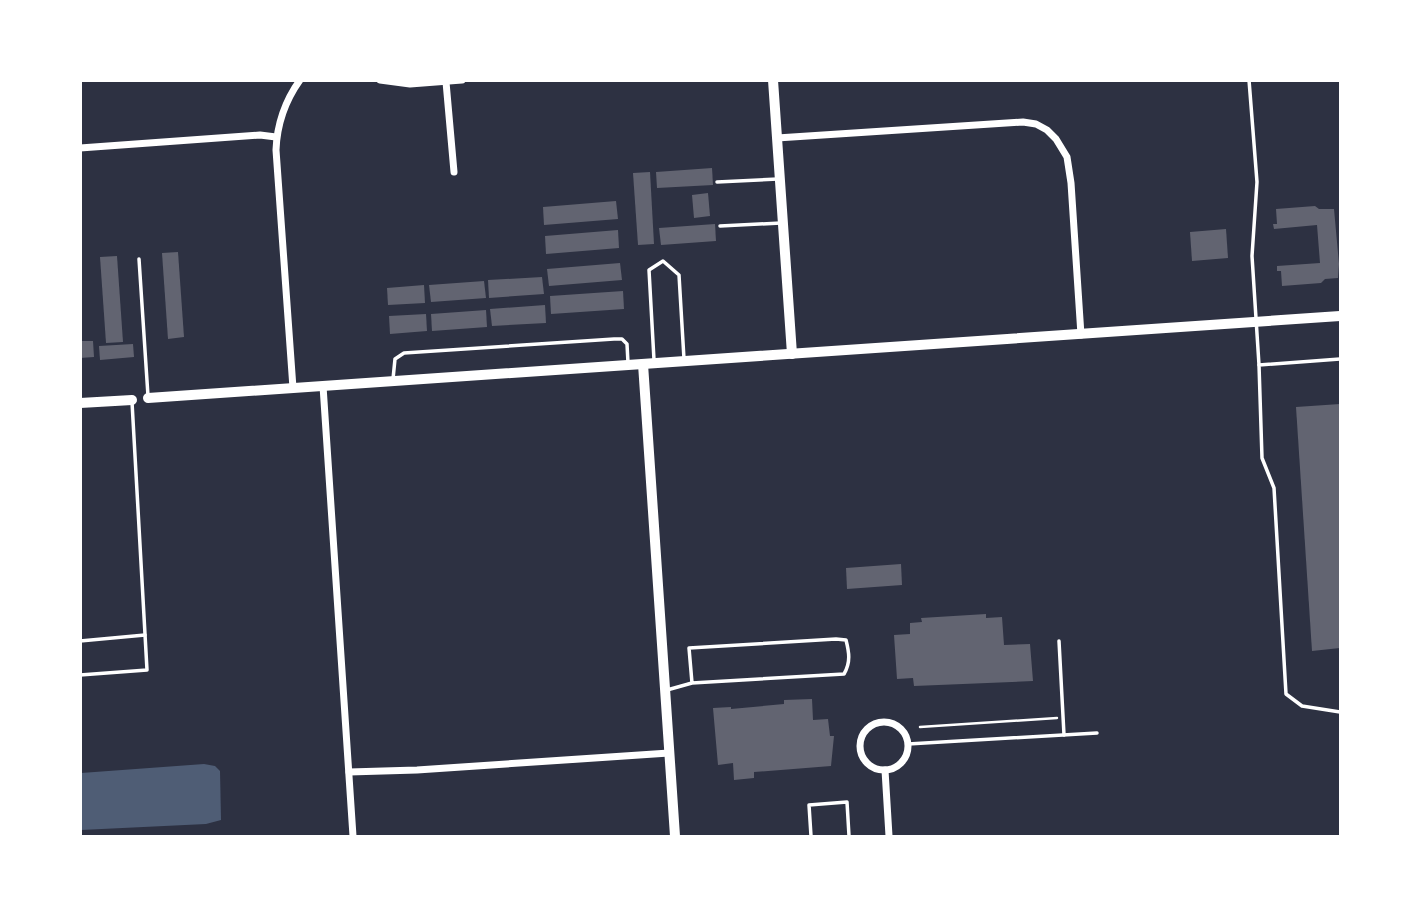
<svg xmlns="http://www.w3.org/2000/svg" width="1421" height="917" font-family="Helvetica,sans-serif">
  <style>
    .water { fill: #4f5d75 }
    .building { fill: #626471 }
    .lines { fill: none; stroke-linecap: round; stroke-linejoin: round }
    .path { stroke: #fff; stroke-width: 2.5 }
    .service { stroke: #fff; stroke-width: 3.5 }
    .minor { stroke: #fff; stroke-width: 7 }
    .tertiary { stroke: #fff; stroke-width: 10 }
    .secondary { stroke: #fff; stroke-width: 10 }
  </style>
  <rect width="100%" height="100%" fill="#2d3142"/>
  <polygon class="water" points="204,764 215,766 220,771 221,820 206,824 81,830 81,773"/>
  <g class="building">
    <polygon points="712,168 713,185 657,188 656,172"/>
    <polygon points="650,172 654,244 638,245 633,173"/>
    <polygon points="708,193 710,216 694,218 692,195"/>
    <polygon points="616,201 618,219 544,225 543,207"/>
    <polygon points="1315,206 1319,209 1334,209 1339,264 1338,278 1325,279 1321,283 1282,286 1281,271 1277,271 1277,266 1320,263 1317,225 1274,229 1273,224 1277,224 1276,209"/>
    <polygon points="715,224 716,241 661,245 659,228"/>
    <polygon points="1226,229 1228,258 1192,261 1190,232"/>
    <polygon points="618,230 619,248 546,254 545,236"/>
    <polygon points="178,252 184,337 168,339 162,253"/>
    <polygon points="117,256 123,342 106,343 100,257"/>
    <polygon points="620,263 622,280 549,286 547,269"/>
    <polygon points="542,277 544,294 489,298 488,280"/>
    <polygon points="484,281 486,298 431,302 429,285"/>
    <polygon points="424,285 425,303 388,305 387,288"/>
    <polygon points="623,291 624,309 551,314 550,296"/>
    <polygon points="545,305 546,323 492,326 490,309"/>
    <polygon points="486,310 487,327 432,331 431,314"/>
    <polygon points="426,314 427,331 390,334 389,316"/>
    <polygon points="80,341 93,341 94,357 80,358"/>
    <polygon points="133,344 134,357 100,360 99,346"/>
    <polygon points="1340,404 1340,648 1312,651 1296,407"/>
    <polygon points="901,564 902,585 847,589 846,568"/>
    <polygon points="986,614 986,618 1002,617 1004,645 1030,644 1033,681 914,686 913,678 897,679 894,635 910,634 910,623 922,622 921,618"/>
    <polygon points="812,699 813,720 828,719 830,736 834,736 831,766 754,772 754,778 734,780 733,763 718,765 713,708 731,707 731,709 784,704 784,700"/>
  </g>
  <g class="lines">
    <polyline class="path" points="920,727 1057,718"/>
    <g class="service">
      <polyline points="1249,80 1257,182 1252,256 1259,365"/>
      <polyline points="717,182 778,179"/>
      <polyline points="720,226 781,223"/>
      <polyline points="139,259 148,396"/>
      <polyline points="1340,359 1259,365 1262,458 1274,488 1286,694 1302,706 1340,712"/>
      <polyline points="654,360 649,270 663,261 679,275 684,359"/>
      <polyline points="393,379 395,359 404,353 614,339 622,339 627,344 628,363"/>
      <polyline points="80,641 145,635"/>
      <polyline points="1059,641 1064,735"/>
      <polyline points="80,675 147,670 132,402"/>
      <path d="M 667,690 L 692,683 L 844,674 C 851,662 849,652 846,640 L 836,639 L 689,648 L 692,683"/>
      <polyline points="908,744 1097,733"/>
      <polyline points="811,836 809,805 847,802 849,836"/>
    </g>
    <g class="minor">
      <polyline points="380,80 410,84 462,80"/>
      <polyline points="446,82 454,172"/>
      <polyline points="777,138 1023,122 1036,124 1047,130 1056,139 1067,157 1071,183 1081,335"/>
      <polyline points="80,148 260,135 276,137"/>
      <polyline points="323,386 353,836"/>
      <path d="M 293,388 L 276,150 C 277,124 285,101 300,80"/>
      <circle cx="884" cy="746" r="24"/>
      <polyline points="885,770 889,836"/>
      <polyline points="349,772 417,770 669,753"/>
    </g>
    <g class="tertiary">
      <polyline points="773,80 792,354"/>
      <polyline points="643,364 675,836"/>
    </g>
    <g class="secondary">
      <polyline points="148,398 1340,316"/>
      <polyline points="80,403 132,400"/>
    </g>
  </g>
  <rect width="1421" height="917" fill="none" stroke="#ffffff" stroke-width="164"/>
</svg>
